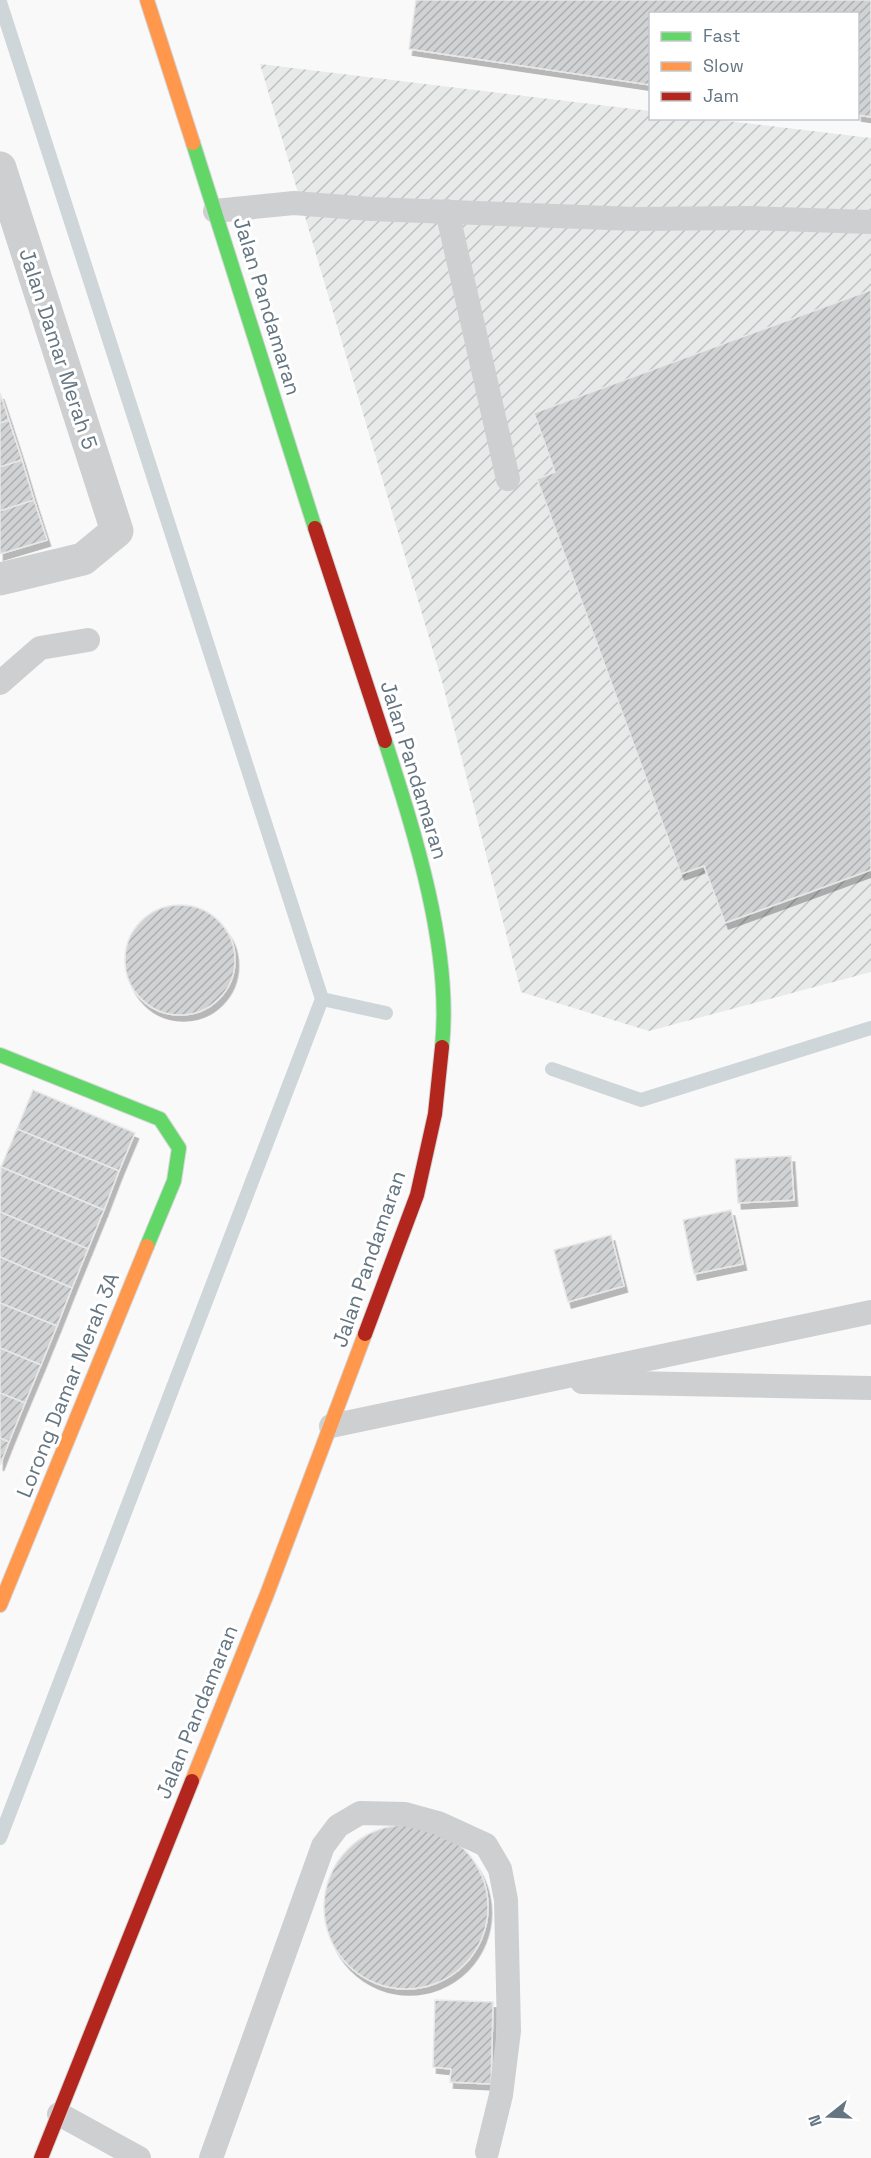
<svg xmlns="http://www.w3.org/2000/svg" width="871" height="2158" font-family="'Space Grotesk',sans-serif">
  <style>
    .industrial { fill: url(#industrial-furrows) }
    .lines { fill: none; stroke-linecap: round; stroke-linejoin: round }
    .stream { stroke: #ced6d9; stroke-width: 14 }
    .building { fill: url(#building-hatch); stroke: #e8e8e8; stroke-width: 1.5; filter: url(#shadow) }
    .fast-casing { stroke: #d5d6d7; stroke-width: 16 }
    .slow-casing { stroke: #d5d6d7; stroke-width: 16 }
    .jam-casing { stroke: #d5d6d7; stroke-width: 16 }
    .lane { stroke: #cecfd0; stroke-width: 24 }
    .street { stroke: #cecfd0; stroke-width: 33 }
    .fast { stroke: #63d668; stroke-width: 14 }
    .slow { stroke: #ff974d; stroke-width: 14 }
    .jam { stroke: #b3261e; stroke-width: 14 }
    .labels { text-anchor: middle; stroke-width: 6; stroke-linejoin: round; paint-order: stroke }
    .street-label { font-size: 21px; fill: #657683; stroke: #fff }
  </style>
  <defs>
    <pattern id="industrial-furrows" width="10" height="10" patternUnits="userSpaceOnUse" patternTransform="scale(1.5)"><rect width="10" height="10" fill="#e8e9e9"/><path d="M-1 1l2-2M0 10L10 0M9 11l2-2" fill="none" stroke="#c0c1c2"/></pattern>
    <pattern id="building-hatch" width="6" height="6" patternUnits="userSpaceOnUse" patternTransform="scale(1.5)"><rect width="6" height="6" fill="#d0d2d3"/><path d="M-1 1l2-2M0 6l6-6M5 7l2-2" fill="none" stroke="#acafb1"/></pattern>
    <filter id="shadow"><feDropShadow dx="3.5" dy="6" stdDeviation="0" flood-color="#0004"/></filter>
  </defs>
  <rect width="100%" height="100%" fill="#f9f9f9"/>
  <polygon class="industrial" points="260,64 650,111 650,118 711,119 871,138 871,972 649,1031 521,992 443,685"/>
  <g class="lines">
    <g class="stream">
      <polyline points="0,2 322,999 0,1838"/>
      <polyline points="322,999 386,1013"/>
      <polyline points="552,1069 641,1100 871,1028"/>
    </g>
  </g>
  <g class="building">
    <polygon points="416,0 871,0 871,117 858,115 858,14 650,14 650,85 409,49"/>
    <polygon points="871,290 871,870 725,923 704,866 681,874 537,479 555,472 534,413"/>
    <polygon points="0,393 9,420 0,423"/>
    <polygon points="9,420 22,460 0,467 0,423"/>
    <polygon points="22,460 34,500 0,511 0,467"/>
    <polygon points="34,500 47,540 0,554 0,511"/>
    <circle cx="180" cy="960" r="55"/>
    <polygon points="33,1090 135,1133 119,1171 17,1129"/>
    <polygon points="17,1129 119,1171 104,1210 1,1167"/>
    <polygon points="791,1156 794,1200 738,1203 735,1159"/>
    <polygon points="1,1167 104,1210 88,1249 0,1212"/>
    <polygon points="731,1210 743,1264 694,1274 683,1220"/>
    <polygon points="0,1212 88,1249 72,1288 0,1257"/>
    <polygon points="611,1235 624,1286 568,1302 554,1250"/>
    <polygon points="0,1257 72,1288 57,1326 0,1303"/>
    <polygon points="0,1303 57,1326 41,1365 0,1348"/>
    <polygon points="0,1348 41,1365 25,1403 0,1393"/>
    <polygon points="0,1393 25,1403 9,1442 0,1438"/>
    <polygon points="0,1438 9,1442 0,1465"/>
    <circle cx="406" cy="1907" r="82"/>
    <polygon points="435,2000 493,2002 491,2084 450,2082 451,2069 433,2067"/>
  </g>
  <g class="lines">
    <g class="fast-casing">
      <g id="fast">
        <polyline points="193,143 315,528"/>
        <path d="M 385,741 C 415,834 452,949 442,1047"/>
        <polyline points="0,1055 160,1119 179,1148 174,1181 147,1246"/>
      </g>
    </g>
    <g class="slow-casing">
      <g id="slow">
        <polyline points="147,0 193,143"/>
        <polyline points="0,1605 147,1246"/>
        <polyline points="192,1781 267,1594 365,1334"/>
      </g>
    </g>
    <g class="jam-casing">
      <g id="jam">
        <polyline points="315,528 385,741"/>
        <polyline points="365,1334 417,1195 435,1114 442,1047"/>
        <polyline points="41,2158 192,1781"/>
      </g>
    </g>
    <g class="lane">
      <polyline points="215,211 294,203 371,209 636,219 750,218 871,222"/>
      <polyline points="447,211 508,479"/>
      <polyline points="0,683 40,648 88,640"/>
      <polyline points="582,1382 871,1388"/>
      <polyline points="331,1426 871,1312"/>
      <polyline points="59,2114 139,2158"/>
      <polyline points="211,2158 323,1846 338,1826 360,1813 405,1814 438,1823 486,1845 500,1869 506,1900 509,2031 501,2095 487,2152"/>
    </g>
    <polyline class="street" points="0,168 117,531 83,559 0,579"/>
    <use href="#fast" class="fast"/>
    <use href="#slow" class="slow"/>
    <use href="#jam" class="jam"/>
  </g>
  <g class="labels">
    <g class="street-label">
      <text transform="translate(267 306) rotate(73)" y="7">Jalan Pandamaran</text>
      <text transform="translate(58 349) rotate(72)" y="7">Jalan Damar Merah 5</text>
      <text transform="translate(414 770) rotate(73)" y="7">Jalan Pandamaran</text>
      <text transform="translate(369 1259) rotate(-71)" y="7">Jalan Pandamaran</text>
      <text transform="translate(68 1385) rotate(-68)" y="7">Lorong Damar Merah 3A</text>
      <text transform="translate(197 1712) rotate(-68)" y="7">Jalan Pandamaran</text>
    </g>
  </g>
  <rect x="649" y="12" width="210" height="108" fill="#ffffff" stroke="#c1c8cd" stroke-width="1.5"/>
  <rect x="661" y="32" width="30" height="9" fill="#63d668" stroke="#c1c8cd" stroke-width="1.5"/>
  <text x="703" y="42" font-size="18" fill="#657683">Fast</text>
  <rect x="661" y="62" width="30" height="9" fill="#ff974d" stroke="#c1c8cd" stroke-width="1.5"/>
  <text x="703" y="72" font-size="18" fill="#657683">Slow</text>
  <rect x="661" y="92" width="30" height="9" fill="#b3261e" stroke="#c1c8cd" stroke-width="1.5"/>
  <text x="703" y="102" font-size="18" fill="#657683">Jam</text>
  <g transform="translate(829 2116) rotate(252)" stroke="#ffffff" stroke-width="4.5" paint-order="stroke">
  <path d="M0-4.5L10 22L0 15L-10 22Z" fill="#657683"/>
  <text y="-9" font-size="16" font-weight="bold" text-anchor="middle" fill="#657683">N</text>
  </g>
</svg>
